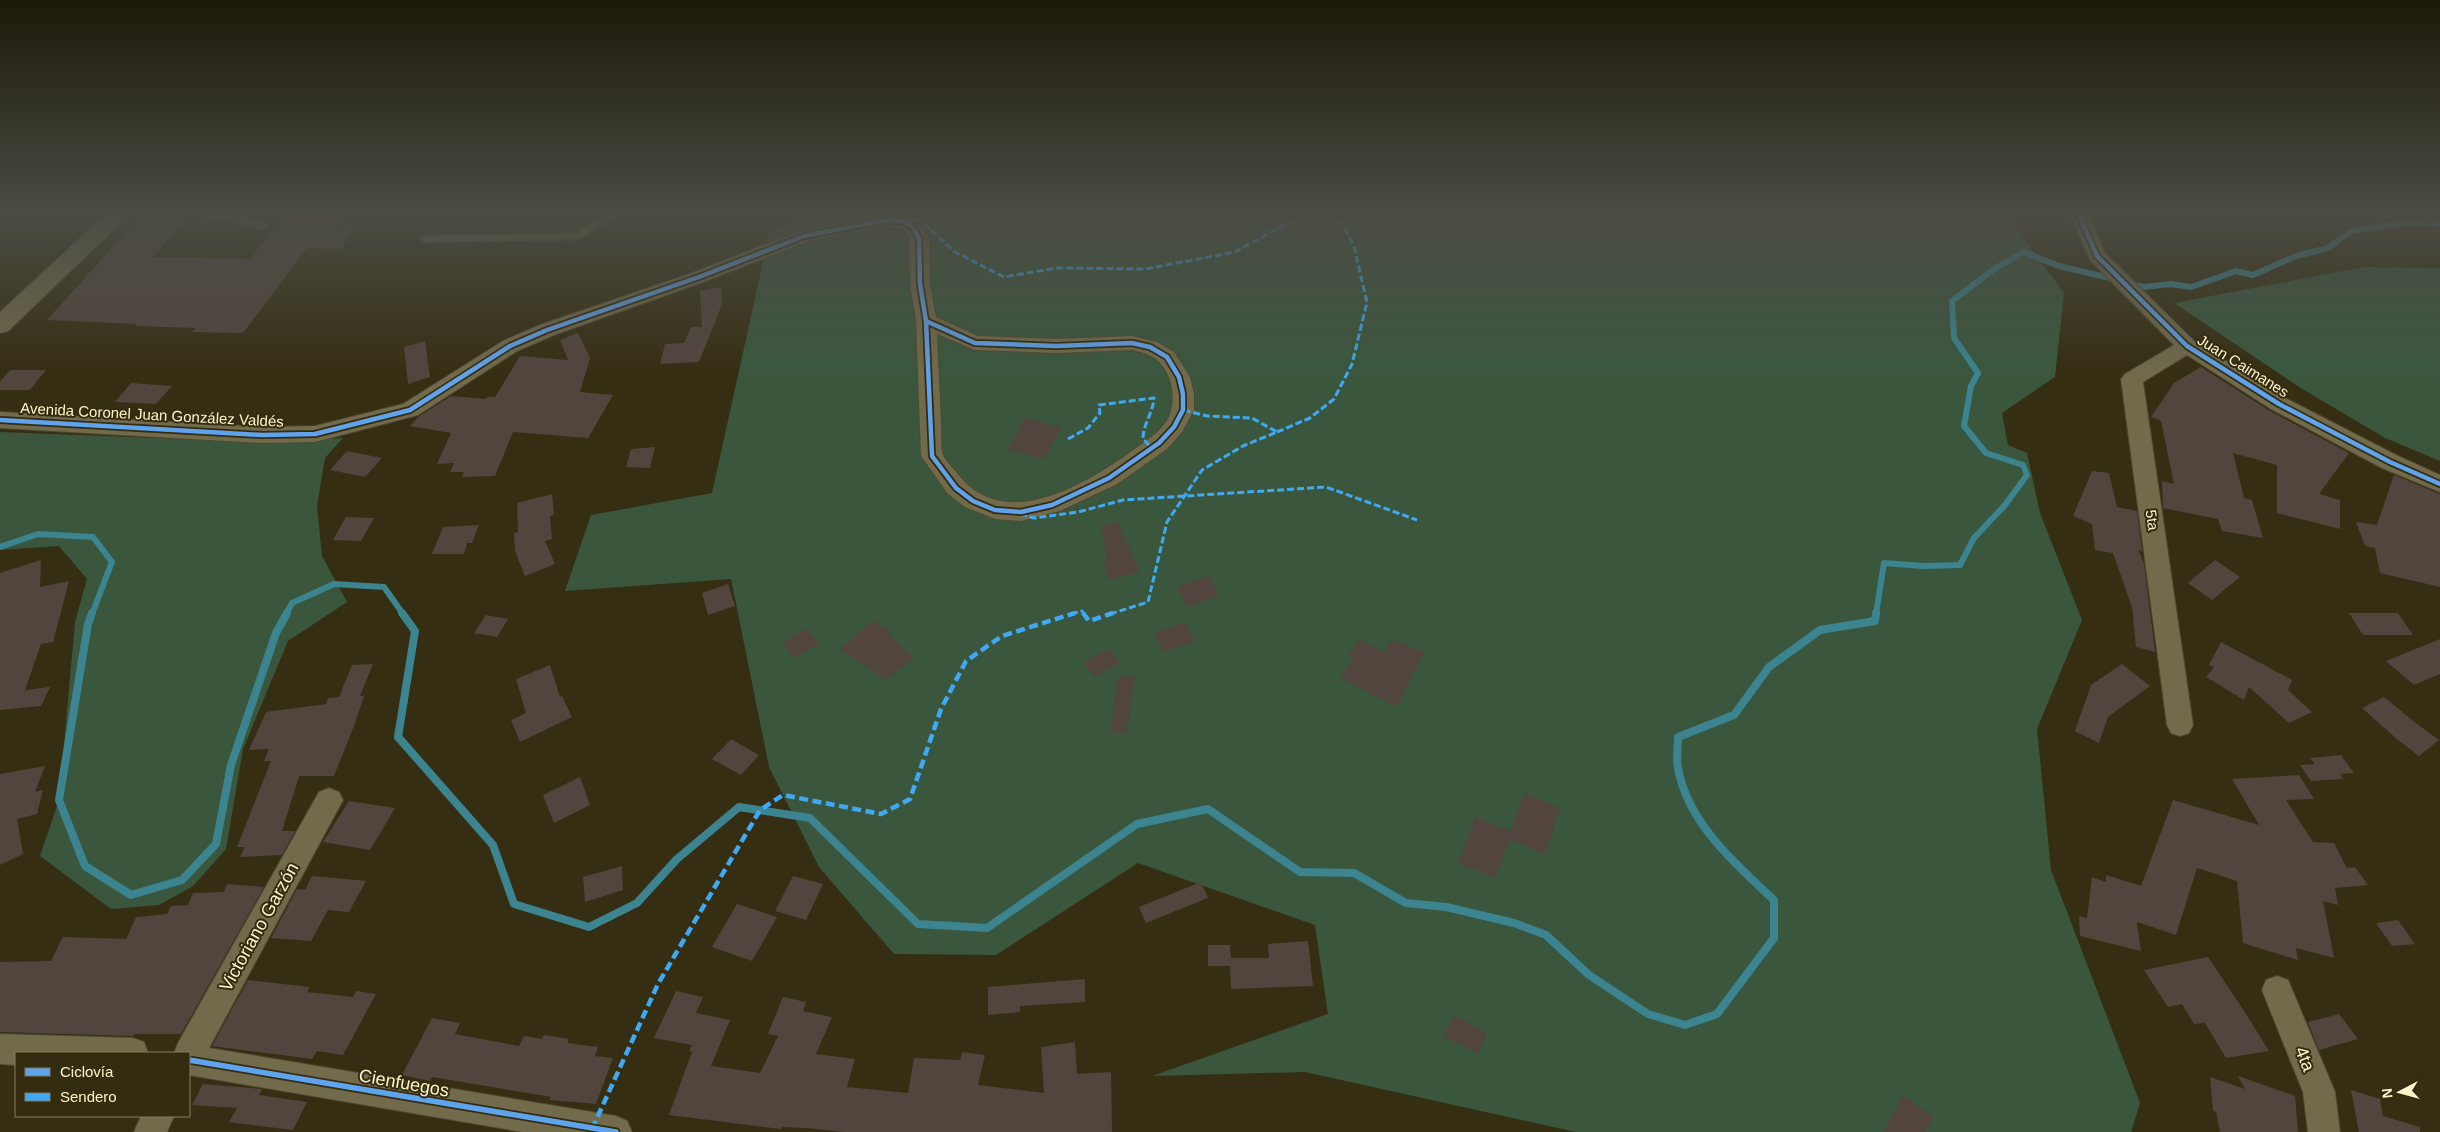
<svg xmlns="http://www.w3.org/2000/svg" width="2440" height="1132" font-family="Helvetica,sans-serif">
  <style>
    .green { fill: #3a573e }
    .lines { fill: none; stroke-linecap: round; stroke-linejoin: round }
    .stream-far1 { stroke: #3b8490; stroke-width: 6 }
    .stream { stroke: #3b8490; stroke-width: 8 }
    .building { fill: #51453e }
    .service-casing { stroke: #4e4831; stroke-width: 3 }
    .minor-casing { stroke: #4e4831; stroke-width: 2 }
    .tertiary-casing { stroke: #4e4831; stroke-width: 2 }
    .service { fill: #716a4b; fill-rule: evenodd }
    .minor { fill: #716a4b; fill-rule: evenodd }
    .tertiary { fill: #716a4b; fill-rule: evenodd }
    .quiet-far1 { stroke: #3fa9f5; stroke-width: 3; stroke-dasharray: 7 3; stroke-linecap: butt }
    .quiet { stroke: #3fa9f5; stroke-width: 4.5; stroke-dasharray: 9 4.5; stroke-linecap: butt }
    .cycleway-far1-casing { stroke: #342c11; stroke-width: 8 }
    .cycleway-casing { stroke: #342c11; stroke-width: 9 }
    .cycleway-far1 { stroke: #60a3ed; stroke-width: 4.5 }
    .cycleway { stroke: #60a3ed; stroke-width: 5.5 }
    .labels { text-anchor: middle; stroke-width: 4; stroke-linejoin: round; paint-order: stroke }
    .street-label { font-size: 15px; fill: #fff3ca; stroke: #342c11 }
    .near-street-label { font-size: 18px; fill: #fff3ca; stroke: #342c11 }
  </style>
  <rect width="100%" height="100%" fill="#352e12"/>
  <g class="green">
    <polygon points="817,215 2008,215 2010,221 2064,293 2055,377 2002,413 2008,445 2027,453 2040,513 2082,620 2037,729 2051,870 2140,1103 2131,1132 1576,1132 1305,1072 1152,1076 1328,1014 1315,925 1138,863 996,955 894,954 819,867 769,767 731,579 565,591 591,515 712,493 770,230"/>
    <polygon points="2364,267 2440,268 2440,461 2385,438 2299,387 2174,303"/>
    <polygon points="0,432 260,442 343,438 325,458 317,506 322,556 347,602 288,641 243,749 226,849 193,886 159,905 111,909 40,856 59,800 75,622 87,579 59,546 0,550"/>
  </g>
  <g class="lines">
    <g class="stream-far1">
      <polyline points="2131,284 2143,287 2171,284 2191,287 2236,271 2253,275 2296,256 2328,248 2351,231 2408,222 2440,224"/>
      <polyline points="0,547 38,534 93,537 112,562 92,614"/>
      <polyline points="286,614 292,603 334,584 384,587 403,614"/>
      <polyline points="1876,614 1884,563 1923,566 1960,565 1974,538 2005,505 2027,475 2023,465 1986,453 1964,426 1971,386 1978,373 1954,338 1952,301 1994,269 2024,252 2059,266 2114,279"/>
    </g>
    <g class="stream">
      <polyline points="92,613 88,624 59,800 85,866 131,895 182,880 216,844 231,765 276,633 287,613"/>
      <path d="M 402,613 L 415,631 L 398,737 L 493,845 L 514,904 L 589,927 L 637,903 L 677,859 L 739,807 L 810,818 L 918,924 L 987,928 L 1137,824 L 1208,809 L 1300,872 L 1354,873 L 1406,903 L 1446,907 L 1514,923 L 1546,935 L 1589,975 L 1648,1014 L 1685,1025 L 1717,1014 L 1774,938 L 1774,900 C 1736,865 1687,822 1678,768 C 1676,758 1678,747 1678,737 L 1734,715 L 1769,667 L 1820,630 L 1875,621 L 1876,613"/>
    </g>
  </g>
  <g class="building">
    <polygon points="284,215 345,215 337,228 354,228 341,249 307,248 243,333 192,332 195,328 135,326 137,324 47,320 138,219 184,220 153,257 250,259"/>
    <polygon points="721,287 722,304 699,362 660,364 665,344 684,343 691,327 702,327 700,291"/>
    <polygon points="578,333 590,358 580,392 613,395 588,438 513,432 495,476 462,477 464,472 450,472 454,463 437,464 451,433 410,426 418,417 451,396 486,399 487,397 495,397 520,356 568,360 560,340"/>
    <polygon points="425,341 430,377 408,384 404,347"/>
    <polygon points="2201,367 2270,411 2349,453 2319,494 2340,500 2340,529 2277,513 2277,465 2233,453 2244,498 2252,500 2263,538 2222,531 2218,519 2163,508 2162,481 2174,484 2161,421 2151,417 2174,383"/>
    <polygon points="10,370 46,370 30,390 0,390 0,382"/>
    <polygon points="131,383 172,386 156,404 115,402"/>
    <polygon points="1024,418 1061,427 1044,459 1008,450"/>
    <polygon points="655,447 650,468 626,467 631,449"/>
    <polygon points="347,451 382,458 365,477 330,470"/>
    <polygon points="2092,471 2109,473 2117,507 2137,511 2142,552 2138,549 2144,563 2155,652 2136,647 2132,607 2113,553 2095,550 2092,524 2073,516"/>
    <polygon points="2394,475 2440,494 2440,587 2380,573 2375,548 2365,546 2356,522 2377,525"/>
    <polygon points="552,494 554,515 550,516 552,539 545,541 555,564 525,576 515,551 514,533 518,532 517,503"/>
    <polygon points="346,517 374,518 361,541 333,540"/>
    <polygon points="1118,522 1140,572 1108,580 1103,561 1107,560 1101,525"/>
    <polygon points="479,525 472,543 467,543 464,554 432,554 443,527"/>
    <polygon points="41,560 40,587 69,581 53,642 41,644 25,690 50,687 41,706 0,710 0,573"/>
    <polygon points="2215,560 2240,577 2212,600 2188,583"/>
    <polygon points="1209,576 1219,596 1187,607 1177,587"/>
    <polygon points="728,584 735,606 708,615 702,593"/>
    <polygon points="2349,613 2398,613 2413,635 2363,635"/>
    <polygon points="486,615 508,619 497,637 474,633"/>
    <polygon points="873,620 892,632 889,635 914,658 886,680 840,649"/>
    <polygon points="1185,622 1195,642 1163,652 1154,633"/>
    <polygon points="806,628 819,643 795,658 782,643"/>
    <polygon points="1360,639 1384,652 1391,640 1424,652 1397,707 1340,678 1353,659 1347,656"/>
    <polygon points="2440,639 2440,674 2414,685 2386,661"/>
    <polygon points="2221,642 2292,680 2288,690 2312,712 2289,723 2249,687 2244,700 2206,677 2214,667 2209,665"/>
    <polygon points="1110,649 1120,663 1094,677 1083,662"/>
    <polygon points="373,664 360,696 364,696 354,726 334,776 299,776 282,831 295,831 282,855 240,857 245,847 237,847 271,761 264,761 269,749 249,750 266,712 326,704 328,698 339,697 352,665"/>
    <polygon points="2122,664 2150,686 2108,717 2099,743 2075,731 2091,685"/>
    <polygon points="550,665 560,697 562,696 572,717 520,742 511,720 526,713 516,679"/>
    <polygon points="1118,675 1135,677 1127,733 1110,732"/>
    <polygon points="2384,697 2412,720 2439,740 2419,756 2398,740 2362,708"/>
    <polygon points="731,739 759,755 741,775 712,759"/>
    <polygon points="2341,755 2354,773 2340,774 2343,779 2311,781 2300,765 2315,764 2310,758"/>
    <polygon points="45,766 35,792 43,790 37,814 17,819 23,854 0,865 0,774"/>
    <polygon points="2299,775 2314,799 2286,800 2313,842 2334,843 2347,868 2355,867 2368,885 2335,888 2338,905 2323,901 2334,958 2296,948 2298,960 2243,943 2237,881 2197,868 2176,935 2137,922 2141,951 2080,936 2079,916 2087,918 2092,877 2106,882 2106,875 2141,886 2173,800 2259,825 2232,779"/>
    <polygon points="580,777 590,805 554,823 543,795"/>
    <polygon points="1525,793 1560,808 1545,854 1510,839 1496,878 1458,863 1475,817 1510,831"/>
    <polygon points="349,801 395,808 370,850 323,842"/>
    <polygon points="622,866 623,890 585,902 583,877"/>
    <polygon points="312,876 366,881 349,912 328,910 311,941 271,938 297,889 305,890"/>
    <polygon points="793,876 823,884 806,920 775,911"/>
    <polygon points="1201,882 1208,898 1146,923 1139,907"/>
    <polygon points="227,884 264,887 181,1034 134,1034 133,1036 0,1032 0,962 51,961 63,937 126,939 136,917 167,914 171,906 188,905 193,893 224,892"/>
    <polygon points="737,904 777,917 752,961 712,947"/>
    <polygon points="2398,920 2415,944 2392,946 2376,923"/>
    <polygon points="1308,941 1313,986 1231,989 1230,966 1208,966 1208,945 1230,945 1231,958 1269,958 1268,944"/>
    <polygon points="2208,957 2246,1014 2269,1051 2226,1058 2205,1023 2194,1024 2182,1004 2168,1007 2144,970"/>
    <polygon points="1085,979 1085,1002 1020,1006 1020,1012 988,1015 988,987"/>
    <polygon points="248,980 310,987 307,992 353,997 356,991 376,994 343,1055 317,1051 312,1059 212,1046"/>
    <polygon points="676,991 703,997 696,1013 730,1020 711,1066 760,1073 778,1036 768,1034 783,997 806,1002 803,1011 832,1017 816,1054 855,1059 847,1087 908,1093 914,1058 960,1060 962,1052 985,1055 978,1085 1044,1093 1041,1047 1075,1042 1077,1074 1111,1072 1112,1132 844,1132 806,1128 782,1127 781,1129 669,1115 692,1052 689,1051 692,1045 654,1038"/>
    <polygon points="2339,1014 2358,1039 2319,1050 2308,1022"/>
    <polygon points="1454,1015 1487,1033 1478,1054 1443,1036"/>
    <polygon points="432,1018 460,1023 455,1034 519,1046 524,1036 542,1039 544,1035 569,1039 567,1043 598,1047 595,1056 613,1058 596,1104 549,1100 551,1097 432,1077 430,1081 402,1075"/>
    <polygon points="2238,1076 2295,1096 2298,1132 2220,1132 2216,1112 2213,1111 2210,1077 2245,1089"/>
    <polygon points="203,1084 251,1088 262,1089 259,1095 307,1102 293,1130 229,1122 237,1108 192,1105"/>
    <polygon points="2351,1090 2380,1099 2383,1116 2420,1127 2420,1132 2359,1132"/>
    <polygon points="1903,1095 1934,1117 1925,1132 1883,1132"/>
  </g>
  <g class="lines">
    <g class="service-casing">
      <g id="service">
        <polygon points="201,215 237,215 266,224 267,226 262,229 228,219 206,218"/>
        <polygon points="603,215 615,215 580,239 425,242 420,239 425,236 578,233"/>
      </g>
    </g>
    <g class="minor-casing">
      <g id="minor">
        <path d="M 882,215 L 910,217 L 922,227 L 929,239 L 930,284 L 936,317 L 978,336 L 1056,339 L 1132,336 L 1157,342 L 1174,352 L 1190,377 L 1194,394 L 1194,410 L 1182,432 L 1167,449 L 1117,484 L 1060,511 L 1021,521 L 995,519 L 965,507 L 948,494 L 921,456 L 916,321 L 910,284 L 909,239 L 905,231 L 899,227 L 882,227 L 809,241 L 706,281 L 554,335 L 517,351 L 418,415 L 315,442 L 262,443 L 0,428 L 0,412 L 262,427 L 315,426 L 403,404 L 503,341 L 540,325 L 692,273 L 797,232 ZM 937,334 L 975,350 L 1056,353 L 1132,350 C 1141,352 1153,355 1159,362 C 1174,376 1177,406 1166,422 C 1155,437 1137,447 1122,458 C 1075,490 1001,531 957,473 C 953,468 946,461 943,455 C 940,447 942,433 941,425 C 940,395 938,364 937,334 Z"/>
        <polygon points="2070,215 2088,215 2105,253 2194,341 2287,399 2398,456 2440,475 2440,492 2382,468 2271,409 2187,355 2143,382 2193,725 2189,733 2180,736 2171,733 2167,725 2121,379 2125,374 2174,345 2090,260"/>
        <polygon points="329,788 339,792 343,800 209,1048 616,1116 627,1121 632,1132 523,1132 189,1075 189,1053 174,1053 178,1043 319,792"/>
        <polygon points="2277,976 2288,980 2335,1092 2340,1132 2308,1132 2303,1092 2262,990 2266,980"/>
        <polygon points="0,1034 133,1038 144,1042 148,1053 16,1053 16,1065 0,1064"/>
        <polygon points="141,1116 174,1116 167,1132 134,1132"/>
      </g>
    </g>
    <g class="tertiary-casing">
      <polygon id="tertiary" points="105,215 129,215 8,331 0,333 0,312"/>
    </g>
    <use href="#service" class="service"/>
    <use href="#minor" class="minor"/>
    <use href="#tertiary" class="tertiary"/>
    <g class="quiet-far1">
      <polyline points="905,221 921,221 955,252 1004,277 1056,268 1145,269 1235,252 1302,215"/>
      <polyline points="1277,432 1310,418 1334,399 1352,364 1367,302 1354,247 1338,215"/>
      <path d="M 1068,439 L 1088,428 L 1100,413 L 1099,405 L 1154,398 C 1153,413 1143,424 1143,439 L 1152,448"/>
      <polyline points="1020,514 1034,518 1078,512 1123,500 1326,487 1417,520"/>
      <polyline points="1071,614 1082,611 1084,614"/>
      <polyline points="1110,614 1148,602 1167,522 1202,470 1243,446 1277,432 1252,418 1207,416 1183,410"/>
    </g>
    <g class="quiet">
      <polyline points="1083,613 1089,621 1113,613"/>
      <polyline points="592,1129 658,984 760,810 783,795 881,814 910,799 941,709 966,661 1002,636 1075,613"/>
    </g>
    <g class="cycleway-far1-casing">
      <g id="cycleway-far1">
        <polyline points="2079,215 2097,256 2187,346 2279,404 2390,462 2440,484"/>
        <polygon points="926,321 975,343 1056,346 1132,343 1150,347 1167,357 1179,377 1183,394 1183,410 1174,427 1159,443 1109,478 1052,505 1021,512 995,510 973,501 956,488 932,456"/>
        <polyline points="0,420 262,435 315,434 410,410 510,346 547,330 699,277 804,236 882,221 903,221 913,227 919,239 920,284 926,321"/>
      </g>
    </g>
    <g class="cycleway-casing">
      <polyline id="cycleway" points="189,1060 616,1132"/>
    </g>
    <use href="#cycleway-far1" class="cycleway-far1"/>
    <use href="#cycleway" class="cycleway"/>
  </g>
  <linearGradient id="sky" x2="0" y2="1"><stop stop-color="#1d190a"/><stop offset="0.57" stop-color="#4b4c44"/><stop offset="1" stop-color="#4b4c44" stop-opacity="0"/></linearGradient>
  <rect width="2440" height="374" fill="url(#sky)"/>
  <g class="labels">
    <g class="street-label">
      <text transform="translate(2243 366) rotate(32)" y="5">Juan Caimanes</text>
      <text transform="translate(152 415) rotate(3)" y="5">Avenida Coronel Juan González Valdés</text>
      <text transform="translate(2152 520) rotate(82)" y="5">5ta</text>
    </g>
    <g class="near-street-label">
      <text transform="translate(259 927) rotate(-61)" y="6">Victoriano Garzón</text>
      <text transform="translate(2305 1059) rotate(68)" y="6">4ta</text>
      <text transform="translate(404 1083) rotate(10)" y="6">Cienfuegos</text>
    </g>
  </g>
  <rect x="15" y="1052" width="175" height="65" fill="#342c11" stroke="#857c5b"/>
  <rect x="25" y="1068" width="25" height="8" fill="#60a3ed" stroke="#857c5b"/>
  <text x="60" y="1077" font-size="15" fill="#fff3ca">Ciclovía</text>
  <rect x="25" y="1093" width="25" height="8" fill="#3fa9f5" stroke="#857c5b"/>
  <text x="60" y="1102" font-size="15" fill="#fff3ca">Sendero</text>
  <g transform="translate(2400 1092) rotate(264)" stroke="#342c11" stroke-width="4" paint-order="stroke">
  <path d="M0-4L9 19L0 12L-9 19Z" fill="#fff3ca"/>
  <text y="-8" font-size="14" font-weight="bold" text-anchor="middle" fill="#fff3ca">N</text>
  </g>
</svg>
